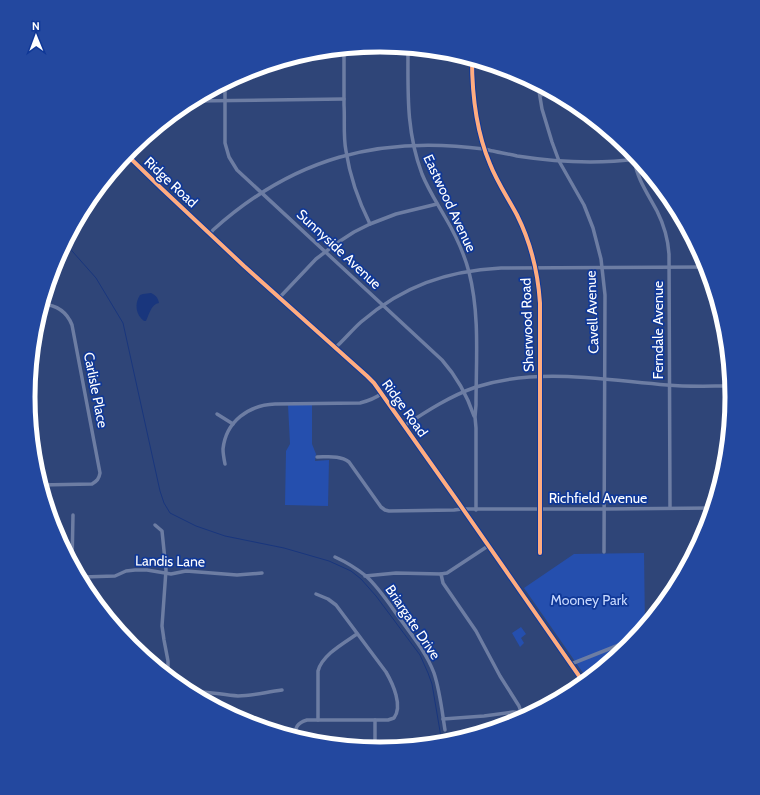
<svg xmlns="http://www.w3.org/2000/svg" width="760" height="795" font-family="Cabin,sans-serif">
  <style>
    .green { fill: #254fae }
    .water { fill: #19367d }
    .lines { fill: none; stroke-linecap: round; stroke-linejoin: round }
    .stream { stroke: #19367d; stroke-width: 1 }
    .minor { stroke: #6d7da3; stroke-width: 3.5 }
    .tertiary { stroke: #6d7da3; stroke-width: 4 }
    .cycleway-casing { stroke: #103897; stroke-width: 6 }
    .cycleway { stroke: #ffac80; stroke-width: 4 }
    .labels { text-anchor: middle; stroke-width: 3.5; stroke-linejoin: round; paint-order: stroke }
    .street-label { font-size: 14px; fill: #fff; stroke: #103897 }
    .park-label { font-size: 14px; fill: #c8d9fe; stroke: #103897 }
    .rim { fill: none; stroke: #fff; stroke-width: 5 }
  </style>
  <rect width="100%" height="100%" fill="#2f4578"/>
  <g class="green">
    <polygon points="288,405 312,405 312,444 316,454 315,461 329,460 328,506 285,505 286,451 290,444"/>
    <polygon points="644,553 645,627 629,647 588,680 524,588 574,554"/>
    <polygon points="521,627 526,634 521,638 524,643 520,647 512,633"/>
  </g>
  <path class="water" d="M 151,293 C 155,295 158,297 159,303 C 151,304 149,315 146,321 L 144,321 C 136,315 134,304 140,295 L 143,294 Z"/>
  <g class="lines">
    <polyline class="stream" points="65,243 96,278 123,323 160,491 164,503 170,513 196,526 225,536 284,548 329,561 351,571 361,579 376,596 420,655 428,673 432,684 442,743"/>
    <g class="minor">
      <path d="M 408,48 C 408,93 406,131 422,174 C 428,189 437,203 445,217 C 455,234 464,253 469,272 C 480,315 476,361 476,405 L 475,417 L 476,428 L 476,510"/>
      <path d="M 344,49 C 344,68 344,86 344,105 C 345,120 343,136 346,151 C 350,177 358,200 370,224"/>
      <path d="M 472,59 C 472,95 476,131 490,164 C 497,182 508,198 517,215 C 531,243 538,273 540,303 L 540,553"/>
      <path d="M 225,83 L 225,143 L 229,157 L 237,170 L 442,360 C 457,377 467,395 474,416"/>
      <polyline points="538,85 542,109 552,142 559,161 584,205 593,228 601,259 605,295 604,552"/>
      <polyline points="540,95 553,93"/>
      <polyline points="192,101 344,99"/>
      <path d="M 634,159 C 637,179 648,194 657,211 C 664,225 668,239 669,254 L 670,508"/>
      <path d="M 210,234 L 213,230 C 293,158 379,135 484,149 C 487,149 490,151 493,151 C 501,153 509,154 517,156 C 556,162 598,164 637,159"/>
      <polyline points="280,297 316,259 337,243 354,232 370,224 396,214 437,204"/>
      <path d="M 335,348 C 344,340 352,330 361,322 C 403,286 446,271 501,268 L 706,267"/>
      <polyline points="217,414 233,424"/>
      <path d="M 404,426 C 427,411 450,396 476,387 C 538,367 604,380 667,385 C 688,387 710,386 731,386"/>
      <path d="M 317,457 C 328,457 340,455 349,462 L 381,507 L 385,510 L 389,511 L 454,510 L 462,509 L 604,509 L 713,508"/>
      <path d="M 225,464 C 224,459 223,454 223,449 C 226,421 249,405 275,404 L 360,403 C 368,401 374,399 381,394"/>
      <path d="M 40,485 L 92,484 C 97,481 99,479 100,473 L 72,325 C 67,312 57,305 42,304"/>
      <polyline points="155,525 162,531 166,570 162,626 164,640 168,661 168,677"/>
      <path d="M 335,557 C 346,562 356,568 366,576 C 379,588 388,602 398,616 C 411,634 426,652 434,673 C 440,691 442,711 445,730"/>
      <polyline points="72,564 73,515"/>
      <polyline points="441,574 443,583 476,631 500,676 519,706 521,712"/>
      <polyline points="78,576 83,577 115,576 126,571 135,570 147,570 171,574 186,571 237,575 262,573"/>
      <polyline points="365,576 396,573 441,574 447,573 488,546"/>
      <polyline points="571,664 629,641 634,641"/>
      <polyline points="583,681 589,679"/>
      <path d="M 187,692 C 204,690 221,695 238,696 C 253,696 266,692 282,690"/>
      <polyline points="443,719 484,716 513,712 532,714"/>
      <path d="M 318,720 L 318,671 C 322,655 344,643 357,634"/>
      <path d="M 295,738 C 295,727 297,723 307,720 L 388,720 L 394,718 C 403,706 393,684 386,672 L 336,605 L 328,599 L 316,594"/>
      <polyline points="375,749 375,720"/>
    </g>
    <polyline class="tertiary" points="126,154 161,188 244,266 367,376 374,383 456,499 584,683"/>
    <g class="cycleway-casing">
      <g id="cycleway">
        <path d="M 472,59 C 472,95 476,131 490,164 C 497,182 508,198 517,215 C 531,243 538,273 540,303 L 540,553"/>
        <polyline points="126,154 161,188 244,266 367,376 374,383 456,499 584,683"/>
      </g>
    </g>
    <use href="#cycleway" class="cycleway"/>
  </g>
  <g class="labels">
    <g class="street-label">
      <text transform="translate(171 182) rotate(43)" y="5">Ridge Road</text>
      <text transform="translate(450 203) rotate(65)" y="5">Eastwood Avenue</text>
      <text transform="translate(339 249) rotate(43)" y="5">Sunnyside Avenue</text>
      <text transform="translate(592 312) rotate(-92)" y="5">Cavell Avenue</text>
      <text transform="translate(527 325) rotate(-92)" y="5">Sherwood Road</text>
      <text transform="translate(658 330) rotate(-90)" y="5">Ferndale Avenue</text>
      <text transform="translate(96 390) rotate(79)" y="5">Carlisle Place</text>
      <text transform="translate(405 408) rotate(54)" y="5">Ridge Road</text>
      <text x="598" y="503">Richfield Avenue</text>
      <text transform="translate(170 561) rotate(1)" y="5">Landis Lane</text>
      <text transform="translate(413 622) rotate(56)" y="5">Briargate Drive</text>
    </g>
    <g class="park-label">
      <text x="589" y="605">Mooney Park</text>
    </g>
  </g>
  <path d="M0 0H760V795H0ZM35 397a345 345 0 1 1 690 0a345 345 0 1 1-690 0Z" fill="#23489f" fill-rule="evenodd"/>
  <path class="rim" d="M35 397a345 345 0 1 1 690 0a345 345 0 1 1-690 0Z"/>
  <g transform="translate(36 36) rotate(359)" stroke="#103897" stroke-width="3" paint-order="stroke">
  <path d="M0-3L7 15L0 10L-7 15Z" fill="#ffffff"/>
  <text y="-6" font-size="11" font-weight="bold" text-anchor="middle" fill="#ffffff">N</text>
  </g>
</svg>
